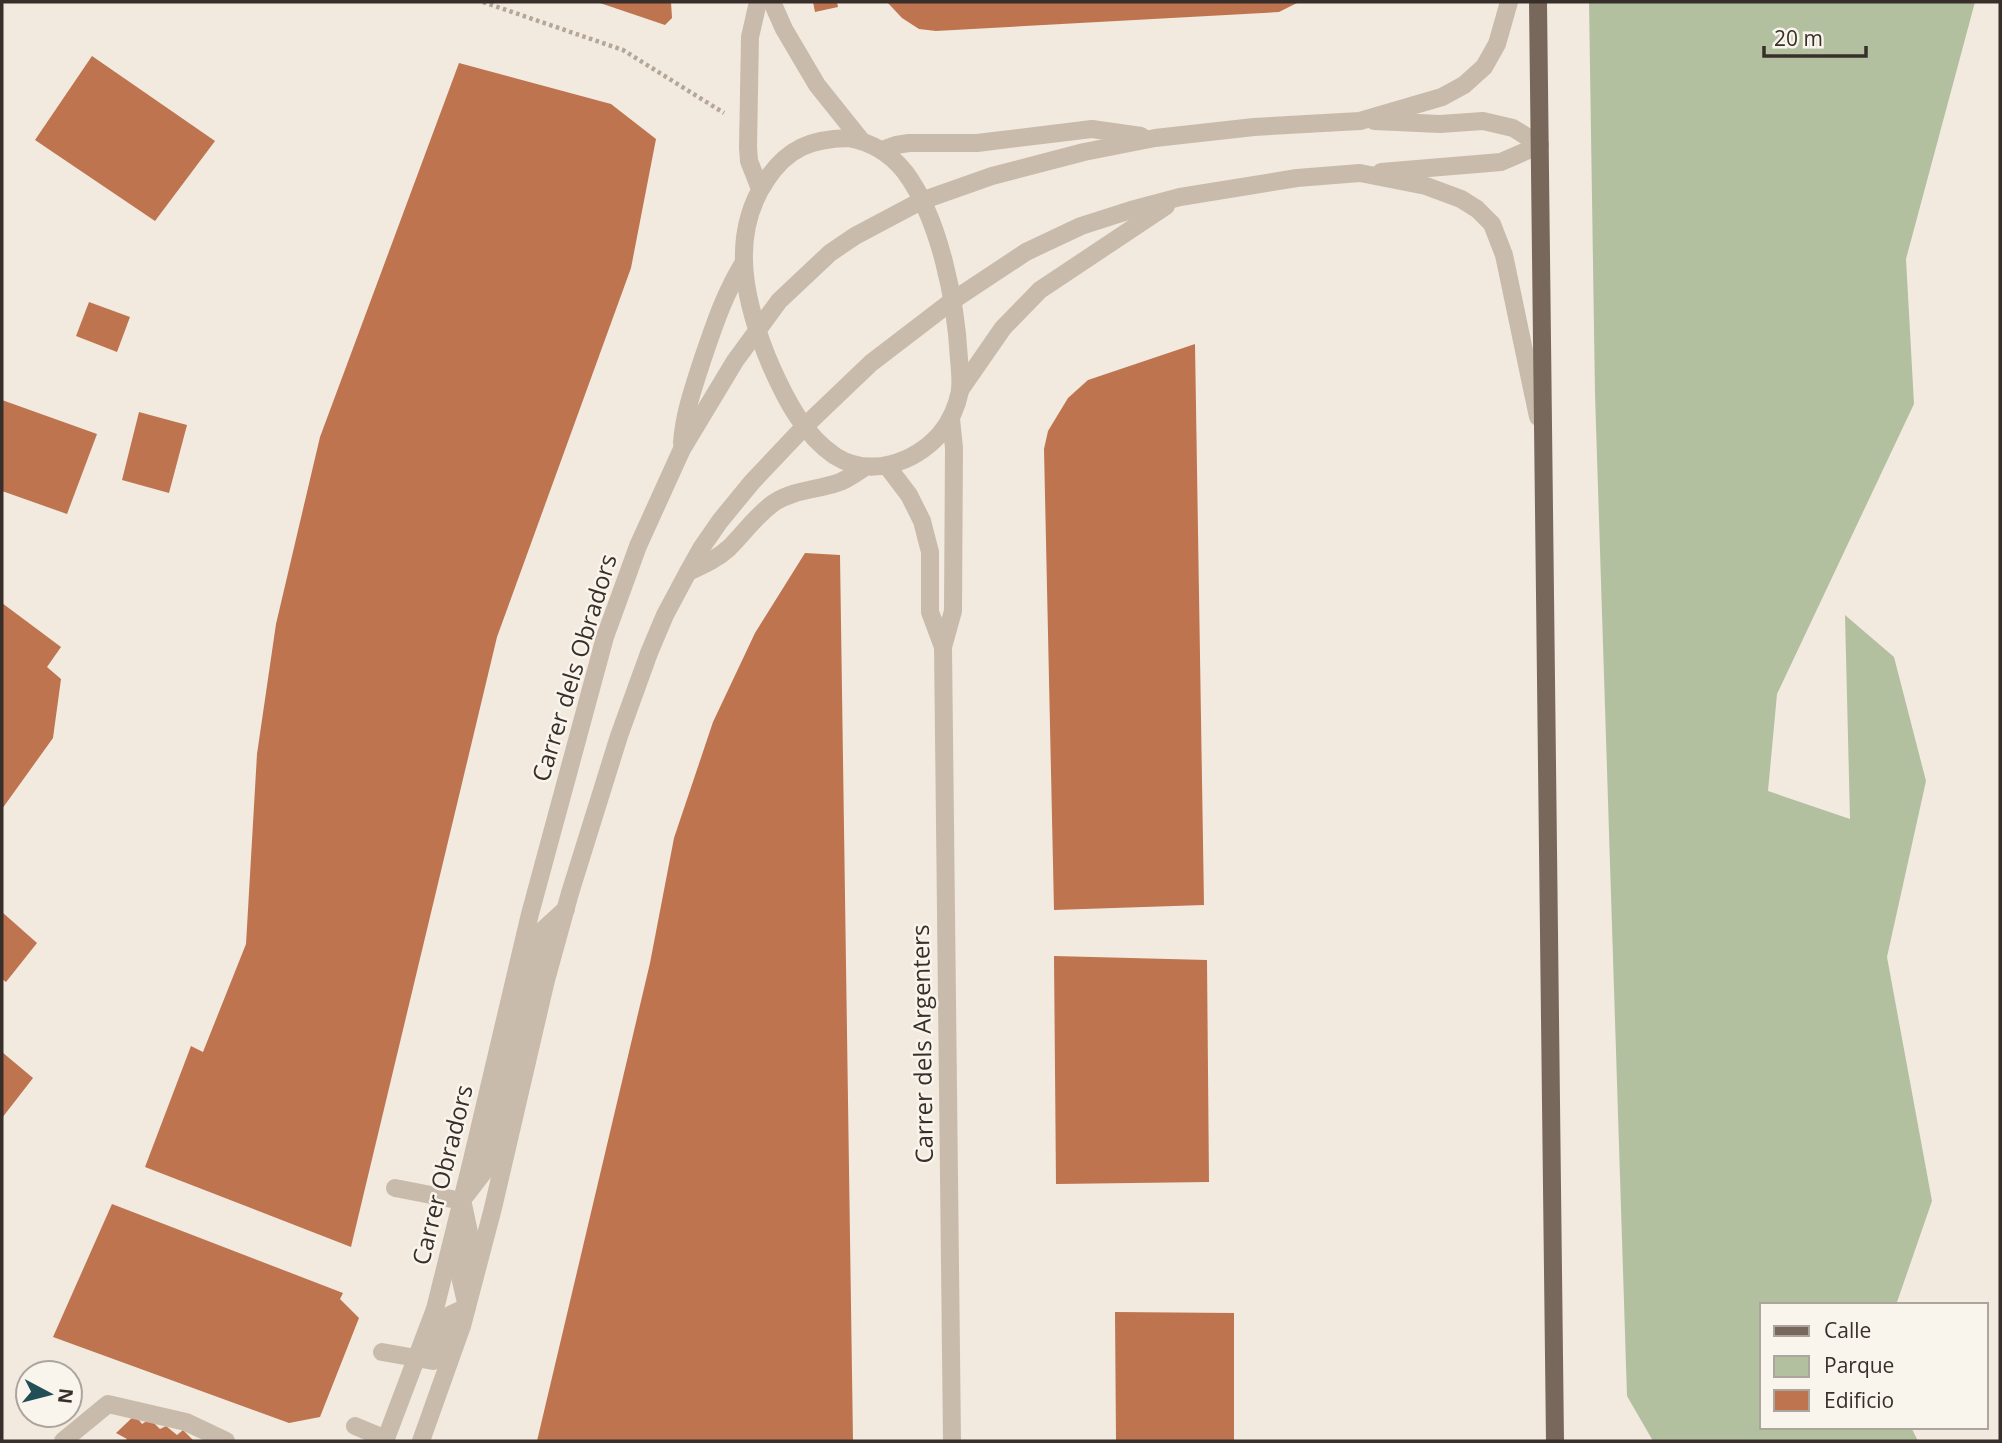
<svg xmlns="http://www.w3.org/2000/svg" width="2002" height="1443" font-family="'Open Sans',sans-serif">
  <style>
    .green { fill: #b3c0a0 }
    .building { fill: #bf7450 }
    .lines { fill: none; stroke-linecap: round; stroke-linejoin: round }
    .path { stroke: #b5a696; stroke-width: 4.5; stroke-dasharray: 3.5 3.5; stroke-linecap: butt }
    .minor { stroke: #c9bbac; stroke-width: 18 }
    .major { stroke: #78685c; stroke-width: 18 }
    .labels { text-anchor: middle; stroke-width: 5; stroke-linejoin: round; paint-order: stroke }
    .street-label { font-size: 24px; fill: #382f2a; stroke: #f9f4ec }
  </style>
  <rect width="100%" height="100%" fill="#f2eadf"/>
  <polygon class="green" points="1589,2 1975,2 1906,259 1914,404 1777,694 1768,791 1850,819 1845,615 1894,657 1926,781 1887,957 1932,1201 1896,1305 1762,1305 1762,1427 1911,1427 1918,1441 1653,1441 1627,1396 1595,394"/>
  <g class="building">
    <polygon points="597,2 671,2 672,18 665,25"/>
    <polygon points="813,2 837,2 838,7 815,12"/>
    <polygon points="887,2 1299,2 1279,12 936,31 919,29 902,18"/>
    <polygon points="92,56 215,141 155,221 35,140"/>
    <polygon points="459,63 611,104 656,139 631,268 497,637 351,1247 145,1167 191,1046 203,1052 246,944 257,754 276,624 320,437"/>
    <polygon points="89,302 130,317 117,352 76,336"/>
    <polygon points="1195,344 1204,905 1054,910 1044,449 1048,431 1068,398 1088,380"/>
    <polygon points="2,400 97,434 67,514 2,491"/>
    <polygon points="139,412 187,425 169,493 122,480"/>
    <polygon points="805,553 840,555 853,1441 537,1441 650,963 674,838 713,722 755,633"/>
    <polygon points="2,603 61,647 47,667 61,679 53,738 2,809"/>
    <polygon points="2,912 37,943 6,982 2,979"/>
    <polygon points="1054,956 1207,960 1209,1182 1056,1184"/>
    <polygon points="2,1052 33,1078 2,1118"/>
    <polygon points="112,1204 343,1293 340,1299 359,1318 320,1417 289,1423 53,1337"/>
    <polygon points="1115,1312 1234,1313 1234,1441 1116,1441"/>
    <polygon points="135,1415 142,1424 150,1419 160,1429 166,1426 177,1435 183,1430 194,1441 125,1441 127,1439 116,1433"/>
  </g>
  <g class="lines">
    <polyline class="path" points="483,2 623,50 724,113"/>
    <g class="minor">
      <polyline points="758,2 750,37 748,147 749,161 760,189"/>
      <polyline points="772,2 784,29 817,85 861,140"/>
      <polyline points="1374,121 1440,124 1483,121 1513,128 1540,145"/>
      <path d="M 848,138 C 871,142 890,153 905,172 C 940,219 956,302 959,359 C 960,369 961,381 960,391 C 957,406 950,422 940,434 C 914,463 870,478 835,456 C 804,435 786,400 771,366 C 746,307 727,237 767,179 C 788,148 811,139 848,138 Z"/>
      <polyline points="882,150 896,145 909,143 977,143 1092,129 1141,136"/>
      <polyline points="1381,172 1501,162 1540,145"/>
      <polyline points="960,390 1003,328 1040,290 1166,206"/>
      <polyline points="951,419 954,448 953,611 943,647 952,1441"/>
      <path d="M 682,443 C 684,413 694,386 703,358 C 715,323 724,295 744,262"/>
      <polyline points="887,466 909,495 922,521 930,552 930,612 943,647"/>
      <path d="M 688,572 C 703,565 717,559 729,548 C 745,532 757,514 775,502 C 794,490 816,490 837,483 C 847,480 856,473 865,467"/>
      <polyline points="395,1188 462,1201"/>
      <polyline points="466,1195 486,1169 542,931 566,909"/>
      <polyline points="382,1352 433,1361 450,1315 467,1307 459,1272 470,1237 463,1204"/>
      <polyline points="355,1426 386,1439"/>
      <polyline points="63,1441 108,1404 186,1422 226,1441"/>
      <polyline points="385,1441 435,1309 471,1164 530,914 605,637 638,546 682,449 735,361 779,301 830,253 855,236 921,201 992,176 1084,152 1155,138 1254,127 1360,121 1442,97 1464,85 1484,67 1497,44 1509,2"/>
      <polyline points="421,1441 462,1326 493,1208 546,980 570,893 619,736 649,653 665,615 688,572 702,547 720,521 752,482 804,427 871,363 952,301 1026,252 1081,226 1131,210 1180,197 1297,178 1360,173 1426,186 1461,199 1477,209 1492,224 1504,255 1538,417"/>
    </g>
    <polyline class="major" points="1538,2 1555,1441"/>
  </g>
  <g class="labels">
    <g class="street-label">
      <text transform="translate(575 668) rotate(-73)" y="8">Carrer dels Obradors</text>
      <text transform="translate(923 1044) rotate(-91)" y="8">Carrer dels Argenters</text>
      <text transform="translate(443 1175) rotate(-76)" y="8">Carrer Obradors</text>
    </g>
  </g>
  <rect width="2002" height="1443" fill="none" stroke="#382f2a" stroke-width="7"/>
  <rect x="1760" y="1303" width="228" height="126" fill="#f9f4ec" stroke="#aca59e" stroke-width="2"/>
  <rect x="1774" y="1326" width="35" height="10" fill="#78685c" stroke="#aca59e" stroke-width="2"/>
  <text x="1824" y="1338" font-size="21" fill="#382f2a">Calle</text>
  <rect x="1774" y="1356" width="35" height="21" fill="#b3c0a0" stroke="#aca59e" stroke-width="2"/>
  <text x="1824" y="1373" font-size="21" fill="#382f2a">Parque</text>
  <rect x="1774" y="1390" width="35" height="21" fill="#bf7450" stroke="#aca59e" stroke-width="2"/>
  <text x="1824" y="1408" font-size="21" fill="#382f2a">Edificio</text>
  <g transform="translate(49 1394) rotate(97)"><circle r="33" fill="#f9f4ec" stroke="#aca59e" stroke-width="2"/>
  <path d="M0-5L12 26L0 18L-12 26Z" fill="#224f57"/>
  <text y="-10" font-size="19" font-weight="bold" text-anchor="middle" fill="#382f2a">N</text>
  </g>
  <path d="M1764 46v10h102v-10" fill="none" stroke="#382f2a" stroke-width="3.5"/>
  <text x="1774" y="46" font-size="21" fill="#382f2a" stroke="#f9f4ec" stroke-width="5" paint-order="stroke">20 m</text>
</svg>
